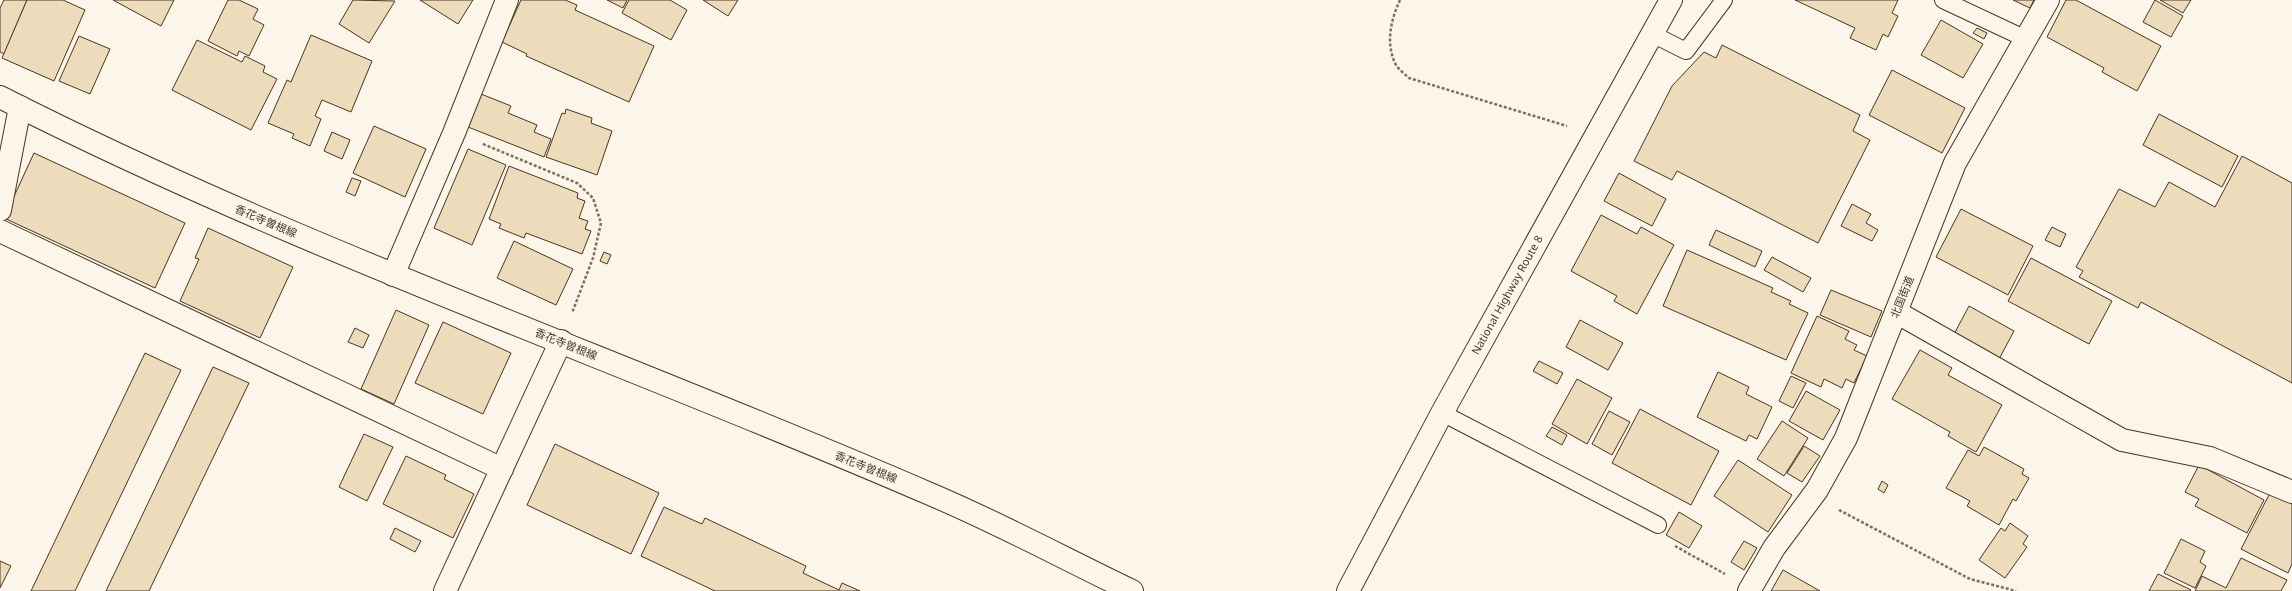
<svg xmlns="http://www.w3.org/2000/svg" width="2292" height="591" font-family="'Noto Sans','Noto Sans JP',sans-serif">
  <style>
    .building { fill: #ecdcbc; stroke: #4a3520 }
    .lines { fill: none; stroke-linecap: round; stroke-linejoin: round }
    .service-casing { stroke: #4a3520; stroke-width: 18 }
    .minor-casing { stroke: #4a3520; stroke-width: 24 }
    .secondary-casing { stroke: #4a3520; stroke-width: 24 }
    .trunk-casing { stroke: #4a3520; stroke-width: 24 }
    .path { stroke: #7f6f5c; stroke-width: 2.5; stroke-dasharray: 3 2; stroke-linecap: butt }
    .service { stroke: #fbf6e9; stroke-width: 16 }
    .minor { stroke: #fbf6e9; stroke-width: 22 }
    .secondary { stroke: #fbf6e9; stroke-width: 22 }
    .trunk { stroke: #fbf6e9; stroke-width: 22 }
    .labels { text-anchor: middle; stroke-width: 3; stroke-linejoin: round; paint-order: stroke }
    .street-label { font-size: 11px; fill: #4a3520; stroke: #fbf6e9 }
  </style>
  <rect width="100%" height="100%" fill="#fbf6e9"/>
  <g class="building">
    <polygon points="4,0 27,0 4,54 0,52 0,8"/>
    <polygon points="27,0 63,0 85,10 54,81 2,58"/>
    <polygon points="113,0 174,0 161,26"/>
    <polygon points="228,0 239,0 258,9 253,19 264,25 249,56 239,51 237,56 208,41"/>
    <polygon points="353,0 395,1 369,43 339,24"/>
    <polygon points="420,0 473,0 458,24"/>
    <polygon points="521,0 565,0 577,5 575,10 654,46 629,102 526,56 527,54 502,42"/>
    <polygon points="607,0 627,0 623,8"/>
    <polygon points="629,0 670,0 687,10 671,40 622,13"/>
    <polygon points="703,0 738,0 728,16"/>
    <polygon points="1795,0 1898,0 1892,13 1898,16 1888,37 1883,34 1876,50 1850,38 1855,28"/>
    <polygon points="2013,0 2034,0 2030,8"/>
    <polygon points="2066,0 2076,0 2161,46 2137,91 2102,72 2104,68 2047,37"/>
    <polygon points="2155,0 2183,16 2171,37 2143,22"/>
    <polygon points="2160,0 2191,0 2183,13"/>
    <polygon points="1941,20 1983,44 1963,78 1921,55"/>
    <polygon points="1977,28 1987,33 1984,39 1973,33"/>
    <polygon points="311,35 372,61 351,112 322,100 315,116 321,119 310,146 292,138 294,134 268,123 287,80 291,82"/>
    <polygon points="79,36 110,49 90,94 59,81"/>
    <polygon points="197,40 242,62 245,56 265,66 263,72 277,79 251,130 172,90"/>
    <polygon points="1722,45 1860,115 1853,131 1870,140 1818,243 1677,171 1672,180 1634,161 1672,86 1704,52 1716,58"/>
    <polygon points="1892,70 1965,108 1942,153 1869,115"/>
    <polygon points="481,94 511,106 508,113 537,125 534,132 551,139 544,157 468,127"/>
    <polygon points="566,109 592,118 591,123 612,131 597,175 546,157 562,113 565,114"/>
    <polygon points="2159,114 2238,156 2222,187 2143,145"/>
    <polygon points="374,126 426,149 405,197 353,173"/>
    <polygon points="332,132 350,140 342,159 324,151"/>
    <polygon points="468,149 506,165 472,245 434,228"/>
    <polygon points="34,153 185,223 155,288 4,218"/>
    <polygon points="2242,156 2292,183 2292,383 2141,302 2138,308 2079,277 2083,271 2076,267 2119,189 2155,207 2169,182 2215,207"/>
    <polygon points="509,166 578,193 577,198 585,201 579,218 588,221 585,229 591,231 582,254 526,233 524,238 499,228 501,224 489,219"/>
    <polygon points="1619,173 1666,199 1652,226 1604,201"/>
    <polygon points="352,178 361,181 355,196 346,192"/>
    <polygon points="1852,204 1871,214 1866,223 1878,230 1872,241 1841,226"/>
    <polygon points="1961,209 2033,246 2008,295 1936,257"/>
    <polygon points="1601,215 1637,234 1641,227 1674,245 1637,314 1614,301 1617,296 1571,271"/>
    <polygon points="2052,227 2066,234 2060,247 2045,240"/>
    <polygon points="208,228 293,267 260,338 180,301 199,259 195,258"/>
    <polygon points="1716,230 1762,251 1755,267 1709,245"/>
    <polygon points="514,241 573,269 556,305 497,278"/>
    <polygon points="1687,250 1773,288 1771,292 1791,301 1789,304 1808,313 1786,360 1663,306"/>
    <polygon points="604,252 611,255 607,264 600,261"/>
    <polygon points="1772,257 1811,278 1803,292 1764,270"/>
    <polygon points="2031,258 2112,301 2089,344 2008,301"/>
    <polygon points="1831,290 1882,311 1871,337 1820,315"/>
    <polygon points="1969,306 2014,331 1998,361 1953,336"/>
    <polygon points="396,310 429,325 394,404 361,389"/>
    <polygon points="1817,316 1849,331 1845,339 1857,345 1854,350 1867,356 1854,383 1846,379 1842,388 1824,379 1821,387 1791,373"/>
    <polygon points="1580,320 1623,343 1608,370 1566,347"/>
    <polygon points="443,322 511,353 483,414 415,383"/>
    <polygon points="355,328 369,335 363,348 348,342"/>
    <polygon points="1920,350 1952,368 1948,375 2002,405 1976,452 1948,436 1950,432 1892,399"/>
    <polygon points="145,353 181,370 75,591 31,591"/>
    <polygon points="1539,361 1563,373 1557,384 1533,371"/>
    <polygon points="213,367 249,383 149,591 106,591"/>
    <polygon points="1718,372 1749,387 1746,394 1772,407 1757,439 1749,435 1746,441 1697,417"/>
    <polygon points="1791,376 1806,383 1793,408 1779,401"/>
    <polygon points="1577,379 1612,398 1587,444 1552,424"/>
    <polygon points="1806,391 1840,410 1823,440 1789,421"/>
    <polygon points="1640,409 1719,451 1691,505 1612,463"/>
    <polygon points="1609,411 1630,422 1612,455 1592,444"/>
    <polygon points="1782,421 1808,438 1784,476 1757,459"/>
    <polygon points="1552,427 1567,435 1562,445 1546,436"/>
    <polygon points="364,434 393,447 367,501 339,487"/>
    <polygon points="555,444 659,493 631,554 527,505"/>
    <polygon points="1804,446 1820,456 1802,482 1787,473"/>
    <polygon points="1984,447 2024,469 2022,474 2029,478 2016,501 2013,499 1999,525 1967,506 1970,501 1946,488 1968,450 1979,456"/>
    <polygon points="406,456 446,475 444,479 474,494 453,538 383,504"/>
    <polygon points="1738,460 1792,495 1768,532 1714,496"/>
    <polygon points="2199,465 2264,500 2247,533 2195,506 2199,499 2185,492"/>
    <polygon points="1882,481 1888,485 1884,493 1878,489"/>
    <polygon points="2270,493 2292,504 2292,564 2288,573 2241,549"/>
    <polygon points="664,507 702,524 705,518 806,566 803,573 839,590 842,583 860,591 715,591 641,556"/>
    <polygon points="1679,512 1702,526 1689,548 1666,535"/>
    <polygon points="2010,523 2028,536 2023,544 2027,547 2005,578 1979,560 2001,528 2005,531"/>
    <polygon points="395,528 421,541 415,552 390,539"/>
    <polygon points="2181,539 2205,551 2200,562 2206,566 2195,588 2164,573"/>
    <polygon points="1744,541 1757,548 1744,570 1731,562"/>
    <polygon points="2241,558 2287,580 2281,591 2195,591 2202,576 2226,588"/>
    <polygon points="0,561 11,566 0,588"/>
    <polygon points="1783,570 1820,591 1771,591"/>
    <polygon points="2158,574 2191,590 2190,591 2149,591"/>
  </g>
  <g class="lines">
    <g class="service-casing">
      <g id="service">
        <polyline points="1943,0 2026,39"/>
        <polyline points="1652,34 1686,51 1724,0"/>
        <polyline points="1442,413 1658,525"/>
      </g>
    </g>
    <g class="minor-casing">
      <g id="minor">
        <polyline points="0,210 20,107"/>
        <polyline points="0,231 502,469"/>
        <polyline points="393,275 454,133 507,0"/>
        <polyline points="1896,312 2122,440 2210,458 2292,492"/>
        <polyline points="445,591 561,341"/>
        <polyline points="1749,591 1774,548 1817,490 1846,438 1955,163 2048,0"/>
      </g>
    </g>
    <g class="secondary-casing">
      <path id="secondary" d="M 0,97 C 301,250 621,360 930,494 C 999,523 1065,559 1132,591"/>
    </g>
    <g class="trunk-casing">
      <polyline id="trunk" points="1348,591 1442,413 1671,0"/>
    </g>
    <g class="path">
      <path d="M 1400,0 C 1391,19 1385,44 1396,65 C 1399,70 1405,74 1409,78 L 1567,126"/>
      <polyline points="483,144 577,183 593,198 601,223 593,258 572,313"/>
      <polyline points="1839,510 1970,579 2016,591"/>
      <polyline points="1675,546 1725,574"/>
    </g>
    <use href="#service" class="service"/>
    <use href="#minor" class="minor"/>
    <use href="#secondary" class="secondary"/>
    <use href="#trunk" class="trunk"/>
  </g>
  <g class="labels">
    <g class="street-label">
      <text transform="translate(266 221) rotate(23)" y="4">香花寺曽根線</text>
      <text transform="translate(1507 295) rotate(-61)" y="4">National Highway Route 8</text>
      <text transform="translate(1902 297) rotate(-68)" y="4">北国街道</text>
      <text transform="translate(566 344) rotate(22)" y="4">香花寺曽根線</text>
      <text transform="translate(866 467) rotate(22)" y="4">香花寺曽根線</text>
    </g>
  </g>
</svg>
